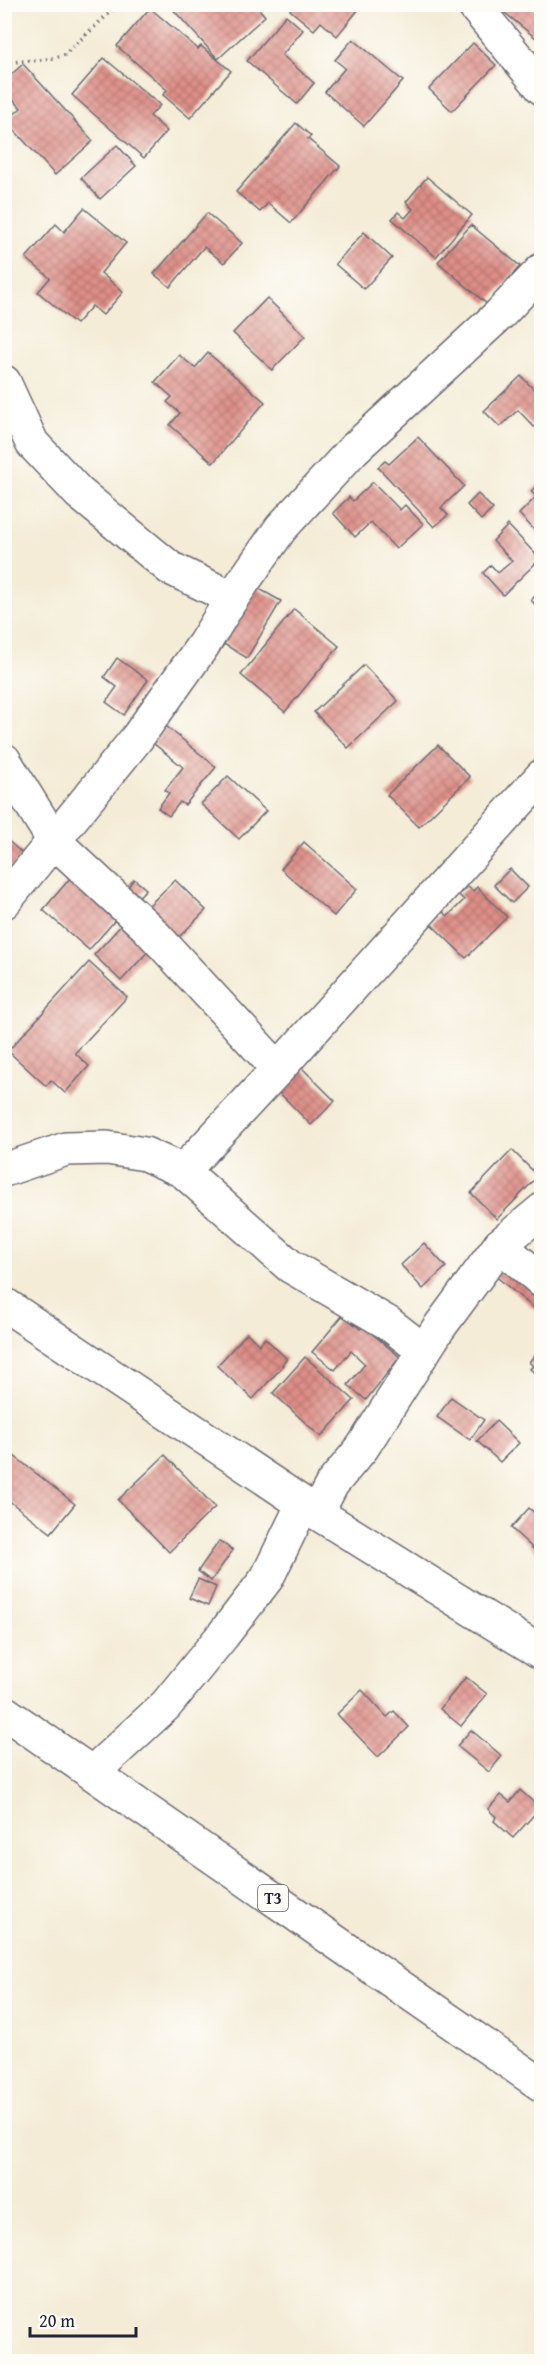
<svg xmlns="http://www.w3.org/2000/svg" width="546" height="2366" font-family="'Gentium Book Plus',serif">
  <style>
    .building { fill: url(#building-cross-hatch) }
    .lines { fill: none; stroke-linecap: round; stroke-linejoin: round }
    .minor-casing { stroke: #6c6972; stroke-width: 36 }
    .trunk-casing { stroke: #6c6972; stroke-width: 36 }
    .path { stroke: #6c6972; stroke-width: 4; stroke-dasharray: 1.5 4.5; stroke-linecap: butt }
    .minor { stroke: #fff; stroke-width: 33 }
    .trunk { stroke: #fff; stroke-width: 33 }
    .labels { text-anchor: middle; stroke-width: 5; stroke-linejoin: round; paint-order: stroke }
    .shield { fill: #fdfcf7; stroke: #646373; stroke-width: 1.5 }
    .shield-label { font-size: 16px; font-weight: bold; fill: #22223b }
  </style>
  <defs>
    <pattern id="building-cross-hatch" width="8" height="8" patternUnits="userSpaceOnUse" patternTransform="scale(1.5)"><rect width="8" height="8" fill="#de8f87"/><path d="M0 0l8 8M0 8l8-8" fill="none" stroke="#b47470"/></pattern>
  </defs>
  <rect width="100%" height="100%" fill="#fdfcf7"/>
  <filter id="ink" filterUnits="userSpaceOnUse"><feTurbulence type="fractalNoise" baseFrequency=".0167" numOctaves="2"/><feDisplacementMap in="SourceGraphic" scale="12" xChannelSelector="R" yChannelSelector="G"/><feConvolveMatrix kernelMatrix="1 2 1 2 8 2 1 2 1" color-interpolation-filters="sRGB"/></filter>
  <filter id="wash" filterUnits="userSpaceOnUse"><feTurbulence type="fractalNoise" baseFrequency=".008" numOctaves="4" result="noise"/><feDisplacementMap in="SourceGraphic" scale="24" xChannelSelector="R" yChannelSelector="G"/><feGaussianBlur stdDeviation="1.35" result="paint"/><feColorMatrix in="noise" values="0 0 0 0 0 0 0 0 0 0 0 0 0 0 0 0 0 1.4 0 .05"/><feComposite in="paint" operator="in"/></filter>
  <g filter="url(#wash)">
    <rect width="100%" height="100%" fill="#f4ecd7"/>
    <g id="blocks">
      <g class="building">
        <polygon points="168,4 255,4 265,16 218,59"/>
        <polygon points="295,4 363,4 337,36 321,22 314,30 290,10"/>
        <polygon points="494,4 542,4 542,43"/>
        <polygon points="150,8 198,49 201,46 231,71 190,118 163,95 167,90 117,46"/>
        <polygon points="286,15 303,30 282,55 314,83 297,104 247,61"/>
        <polygon points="353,39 403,81 364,126 325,92 345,68 335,60"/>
        <polygon points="473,43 496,65 452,111 429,89"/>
        <polygon points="104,58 160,105 150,116 167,131 144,158 72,95"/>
        <polygon points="23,64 93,141 55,175 6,121 21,108 4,90 4,81"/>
        <polygon points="296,123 311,136 308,139 340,166 291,223 268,203 260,212 236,192"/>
        <polygon points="117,145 136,166 100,199 81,178"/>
        <polygon points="427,177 472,215 436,257 392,219 398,212 405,218 413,209 406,202"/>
        <polygon points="84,208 126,243 101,273 123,292 103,315 92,306 76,324 38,292 50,278 26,258 56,224 64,232"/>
        <polygon points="207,213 242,243 224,263 204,247 170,287 154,274"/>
        <polygon points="471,225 520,266 487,304 438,262"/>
        <polygon points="364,232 392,258 364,289 335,264"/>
        <polygon points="267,298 305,336 272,370 233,333"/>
        <polygon points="208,353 265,402 213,463 170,425 180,413 167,402 172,397 155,382 179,355 195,368"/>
        <polygon points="521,376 542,398 542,420 534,427 518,410 500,427 484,411"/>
        <polygon points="418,437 464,486 441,508 448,515 434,527 378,467 385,461 389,464"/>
        <polygon points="542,481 542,538 519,514 536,497 531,491"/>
        <polygon points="373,482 400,510 405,505 423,524 396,549 371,522 355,537 333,513 349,497 353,501"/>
        <polygon points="478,494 493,509 481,520 467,505"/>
        <polygon points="508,525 540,559 503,595 483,573 491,565 498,573 512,561 493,541"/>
        <polygon points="256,587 281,601 247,658 222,643"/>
        <polygon points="542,590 542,612 531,600"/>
        <polygon points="294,609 339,646 285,712 241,675"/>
        <polygon points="117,658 148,680 124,715 106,702 117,687 104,677"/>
        <polygon points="364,665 398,701 348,748 314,712"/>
        <polygon points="166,726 216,767 185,805 180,802 169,816 158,808 169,793 165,790 183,767 153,743"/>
        <polygon points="438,745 470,777 419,827 387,795"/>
        <polygon points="228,776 266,811 239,839 201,804"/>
        <polygon points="4,837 24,855 4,877"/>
        <polygon points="304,842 357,889 334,916 281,869"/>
        <polygon points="510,869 528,887 512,903 494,885"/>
        <polygon points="72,876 118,917 89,950 43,910"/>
        <polygon points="134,879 146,889 134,902 123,893"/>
        <polygon points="175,880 206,910 173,943 142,912"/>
        <polygon points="468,887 473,891 477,887 507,917 466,958 431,924 443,912 448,916 464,900 459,895"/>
        <polygon points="125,921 152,947 121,981 94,955"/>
        <polygon points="89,962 127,997 75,1053 89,1066 65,1093 51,1080 46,1086 8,1051"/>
        <polygon points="297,1063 335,1101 311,1125 273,1086"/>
        <polygon points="512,1150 538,1176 497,1219 471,1193"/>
        <polygon points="424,1243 446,1267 423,1289 401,1265"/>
        <polygon points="506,1259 542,1289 542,1315 493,1274"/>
        <polygon points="343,1315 360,1329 363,1326 400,1357 366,1400 348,1385 365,1364 351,1351 335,1370 312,1352"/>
        <polygon points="247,1333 259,1345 265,1338 287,1359 282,1365 283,1366 253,1399 217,1366"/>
        <polygon points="542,1347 542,1379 530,1369 533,1366 529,1362"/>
        <polygon points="305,1357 354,1400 321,1437 273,1393"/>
        <polygon points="451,1397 484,1420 470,1440 437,1417"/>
        <polygon points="496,1421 519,1443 500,1462 477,1441"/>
        <polygon points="4,1448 75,1504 51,1533 4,1497"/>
        <polygon points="165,1455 215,1507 169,1552 118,1500"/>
        <polygon points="529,1508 542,1520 542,1557 511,1528"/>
        <polygon points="219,1541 233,1550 211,1581 198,1571"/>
        <polygon points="198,1579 216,1587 208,1606 189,1598"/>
        <polygon points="466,1677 487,1694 461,1726 440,1709"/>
        <polygon points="362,1690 387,1717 394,1711 409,1727 378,1757 337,1714"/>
        <polygon points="471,1730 502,1756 489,1772 457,1746"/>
        <polygon points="520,1790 540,1808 513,1838 494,1821 496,1817 488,1809 501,1795 510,1802"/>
      </g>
    </g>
  </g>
  <g filter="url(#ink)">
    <use href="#blocks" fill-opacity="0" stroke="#6c6972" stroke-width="1.5"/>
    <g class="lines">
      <g class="minor-casing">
        <g id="minor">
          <polyline points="473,4 542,88"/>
          <polyline points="4,382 32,443 79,493 170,568 232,598"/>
          <polyline points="4,760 54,841 148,928 278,1069"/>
          <polyline points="4,902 137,738 204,644 232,598 281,528 353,450 500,314 542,270"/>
          <polyline points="4,1170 66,1149 107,1148 145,1154 183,1171 290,1266 388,1323 424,1351"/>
          <polyline points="183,1171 278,1069 542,776"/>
          <polyline points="500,1245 542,1281"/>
          <polyline points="4,1304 317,1513 542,1653"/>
          <polyline points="317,1513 332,1484 362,1448 438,1329 500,1245 542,1210"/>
          <polyline points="93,1772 166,1705 223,1635 267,1578 303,1504"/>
        </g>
      </g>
      <g class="trunk-casing">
        <polyline id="trunk" points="4,1712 542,2085"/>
      </g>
      <polyline class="path" points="4,63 50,59 64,55 119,4"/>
      <use href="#minor" class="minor"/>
      <use href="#trunk" class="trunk"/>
    </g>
  </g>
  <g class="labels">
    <rect class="shield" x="258" y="1885" width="30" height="26" rx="4.5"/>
    <g class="shield-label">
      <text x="273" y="1904">T3</text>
    </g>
  </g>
  <rect width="546" height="2366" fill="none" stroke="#fdfcf7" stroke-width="24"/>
  <path d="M30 2327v9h106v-9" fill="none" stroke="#22223b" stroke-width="3"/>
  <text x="39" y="2327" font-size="18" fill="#22223b" stroke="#fdfcf7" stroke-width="4.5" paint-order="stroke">20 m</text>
</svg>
